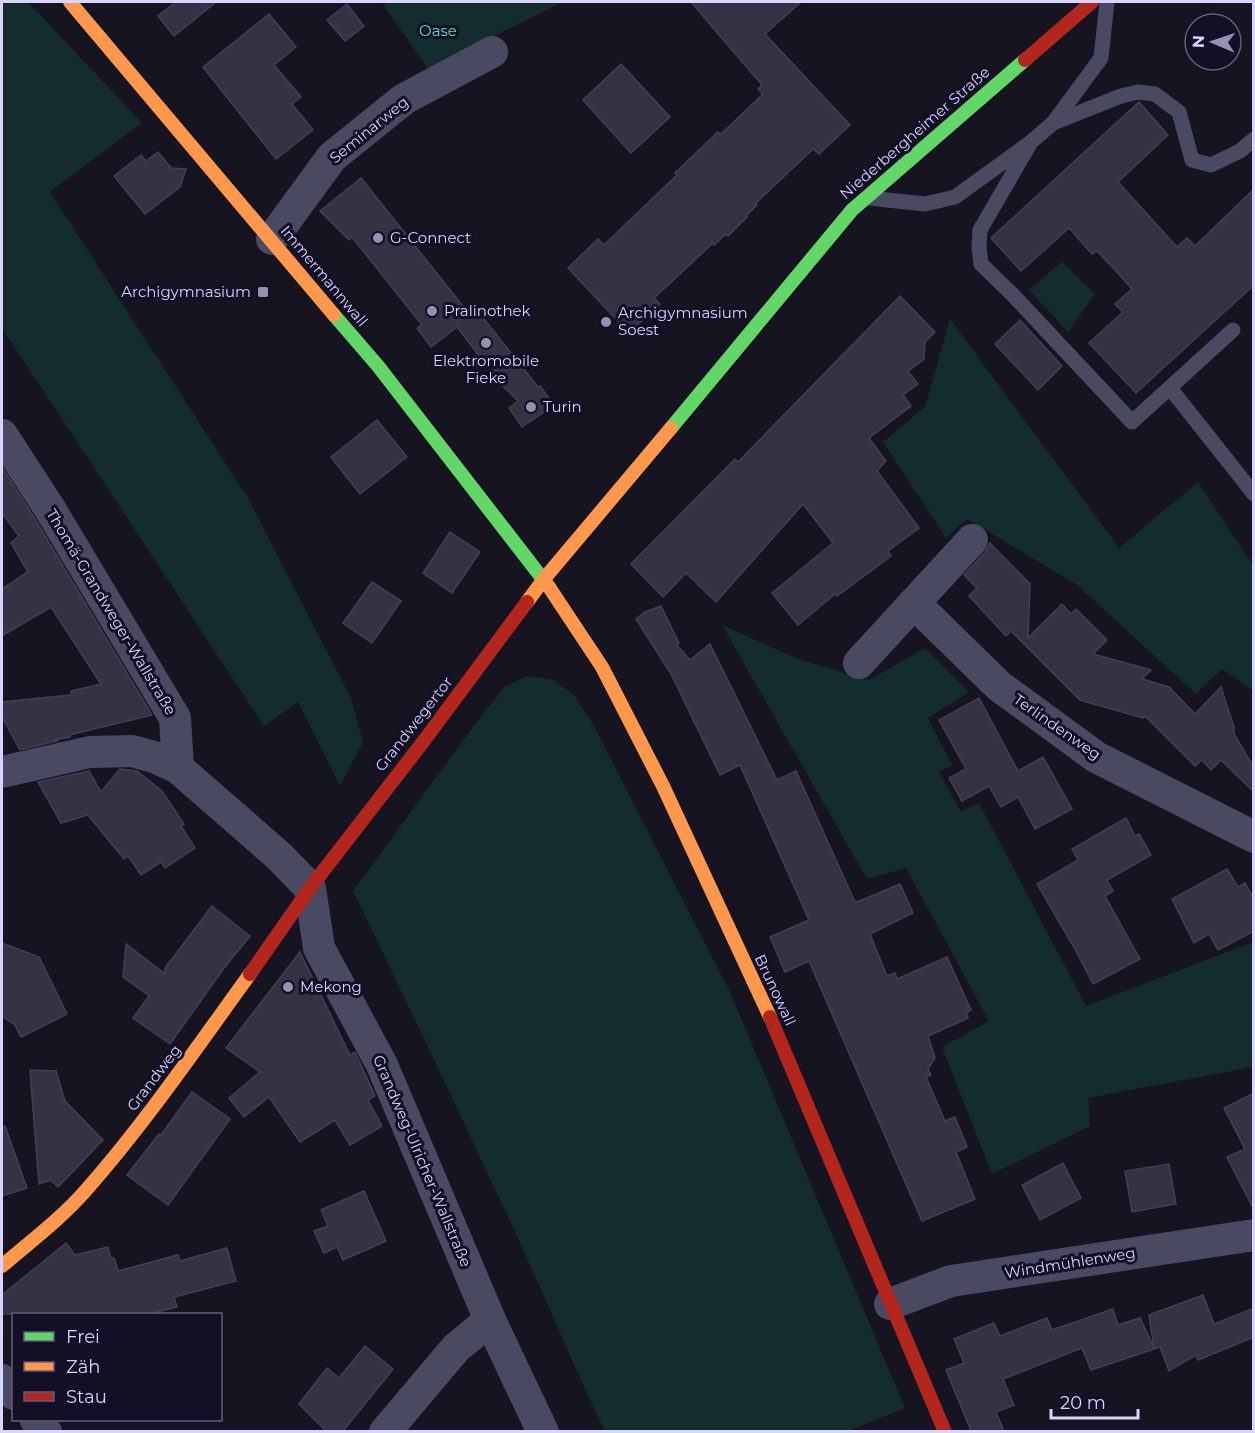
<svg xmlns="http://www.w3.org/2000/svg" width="1255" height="1433" font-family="Montserrat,sans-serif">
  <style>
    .green { fill: #132c2d }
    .building { fill: #343243; stroke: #433f54; stroke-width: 1.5 }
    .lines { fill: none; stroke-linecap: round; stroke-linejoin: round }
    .lane { stroke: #4a4962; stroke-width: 15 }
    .street { stroke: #4a4962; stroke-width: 32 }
    .fast { stroke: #63d668; stroke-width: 14 }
    .slow { stroke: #ff974d; stroke-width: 14 }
    .jam { stroke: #b3261e; stroke-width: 14 }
    .poi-dot { fill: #9591b1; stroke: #130f26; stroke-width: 2 }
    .labels { text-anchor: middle; stroke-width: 6; stroke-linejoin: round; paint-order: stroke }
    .park-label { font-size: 15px; fill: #5fe0c0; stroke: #130f26 }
    .street-label { font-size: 15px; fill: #d9d4ff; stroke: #130f26 }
    .poi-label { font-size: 15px; fill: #d9d4ff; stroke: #130f26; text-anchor: start }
  </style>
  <rect width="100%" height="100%" fill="#161421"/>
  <g class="green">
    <polygon points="2,2 28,2 142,123 50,192 248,498 351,698 363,742 340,786 298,702 264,726 2,328"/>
    <polygon points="390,2 563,2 428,69 383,4"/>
    <polygon points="1062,262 1095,294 1068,332 1029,290"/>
    <polygon points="950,319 1119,548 1198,482 1253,565 1253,691 1222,669 1196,694 1077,585 967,519 946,538 883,442 925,407"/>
    <polygon points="722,625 798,659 869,680 925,648 969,692 928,718 952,765 939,772 961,812 979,803 1086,1006 1253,942 1253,1067 1088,1098 1090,1126 992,1174 942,1047 989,1021 906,868 867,879"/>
    <path d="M 527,676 L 554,680 L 573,694 L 594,726 L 730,992 L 905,1408 L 848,1431 L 605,1431 C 573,1366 546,1298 515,1232 C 462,1118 408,1004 353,891 L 478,720 L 504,687 Z"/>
  </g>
  <g class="building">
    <polygon points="176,2 216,2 174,36 158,16"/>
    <polygon points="691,2 801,2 765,34 850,125 819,154 813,149 756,203 757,205 746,216 747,217 728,236 726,234 714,245 713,243 654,298 660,304 629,333 568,268 598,239 604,245 677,175 675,173 718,132 720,135 763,94 758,89 762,85"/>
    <polygon points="347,4 364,26 345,41 327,20"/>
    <polygon points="269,14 296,47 274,65 301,97 292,104 313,130 276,159 203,67"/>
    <polygon points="621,64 670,117 631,153 583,100"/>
    <polygon points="1139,102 1168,135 1118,182 1177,247 1187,238 1195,246 1254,189 1254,285 1136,393 1089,343 1123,312 1115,304 1132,289 1115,270 1097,251 1092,254 1069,228 1021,271 991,238"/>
    <polygon points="158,152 171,168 186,169 180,187 145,214 114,176 141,155 146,161"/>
    <polygon points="361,178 470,315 476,309 538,387 540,386 554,405 522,427 509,408 518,401 501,384 457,327 431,347 417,328 422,325 352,237 349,240 320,211"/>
    <polygon points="900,296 935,332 925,342 924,359 908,371 918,384 903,395 911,406 869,438 886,461 877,471 919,528 888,551 891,556 837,596 835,594 798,625 772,593 833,543 803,504 716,602 686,573 663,597 631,564 735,459 738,462"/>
    <polygon points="1020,320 1062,366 1038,390 995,344"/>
    <polygon points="377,420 407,457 360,494 331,457"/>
    <polygon points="2,467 35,519 152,715 69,735 70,737 54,740 57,741 20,750 2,717 2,702 71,695 71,691 101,684 51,607 2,636 2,589 28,572 11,543 19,536 2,513"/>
    <polygon points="450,532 480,552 452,593 423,573"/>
    <polygon points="990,543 1030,584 1028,638 1062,604 1071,614 1076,609 1107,640 1093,654 1151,670 1142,679 1169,687 1195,714 1221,687 1234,727 1234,734 1254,768 1254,792 1221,760 1211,770 1202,760 1195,766 1145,716 1143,718 1080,700 1011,631 1006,636 969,596 977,588 964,575 985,552"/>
    <polygon points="372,582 401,601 372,643 343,623"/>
    <polygon points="661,606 679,643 677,645 690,660 710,644 777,780 796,771 854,900 857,902 900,884 913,913 870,934 887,976 895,973 897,979 947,957 971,1010 966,1013 968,1018 928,1036 935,1058 928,1069 931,1075 926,1077 945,1121 955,1117 967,1147 956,1152 975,1199 922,1221 809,961 785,972 770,937 809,920 740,765 720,775 671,674 636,619 645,612"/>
    <polygon points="979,698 1018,771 1043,757 1072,809 1035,829 1018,797 1001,807 989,786 962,801 949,778 966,769 939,720"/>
    <polygon points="120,769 137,771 162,791 184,824 181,826 195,848 165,868 161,862 141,875 128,856 124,859 88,815 61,823 38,782 89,771 101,792"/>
    <polygon points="1126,818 1135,836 1139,834 1151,855 1107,880 1113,891 1105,896 1140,959 1093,984 1075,949 1037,884 1078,860 1072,849"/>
    <polygon points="1227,869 1238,887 1245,883 1254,899 1254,931 1218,950 1209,934 1194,943 1172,899"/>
    <polygon points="212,906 250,936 224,968 170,1044 133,1018 149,996 123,977 126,944 165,974 165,968"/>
    <polygon points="2,943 39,957 67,1014 21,1037 15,1025 2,1016"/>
    <polygon points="300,952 350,1055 355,1052 375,1096 368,1100 382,1126 350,1145 335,1120 300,1142 269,1097 244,1117 229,1098 260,1072 226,1048"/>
    <polygon points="30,1070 56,1071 65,1101 103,1140 58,1187 51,1180 39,1184"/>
    <polygon points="192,1092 230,1119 168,1205 127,1175 159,1134 161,1135"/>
    <polygon points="1254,1093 1254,1210 1227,1157 1245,1149 1224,1108"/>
    <polygon points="5,1126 27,1188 2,1196 2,1127"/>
    <polygon points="1063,1163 1081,1198 1040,1220 1022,1185"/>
    <polygon points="1169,1164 1176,1204 1132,1212 1125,1171"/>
    <polygon points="364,1191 386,1241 343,1260 337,1247 324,1253 314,1231 328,1226 321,1210"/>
    <polygon points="66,1243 75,1255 108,1247 111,1258 114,1258 118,1271 178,1255 180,1261 227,1248 236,1281 174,1297 177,1307 149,1314 2,1314 2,1295"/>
    <polygon points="1203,1295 1214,1324 1254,1308 1254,1337 1198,1360 1196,1355 1169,1371 1160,1347 1091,1370 1082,1348 1003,1379 1014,1405 996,1412 1004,1431 971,1431 946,1370 964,1363 954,1339 994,1323 1000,1336 1047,1318 1052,1330 1113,1309 1118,1325 1140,1318 1154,1348 1149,1315"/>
    <polygon points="365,1346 393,1369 343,1431 326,1431 299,1404 327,1368 339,1378"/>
  </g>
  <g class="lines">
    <g class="lane">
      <polyline points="1053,123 1121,96 1138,92 1155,94 1179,112 1192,160 1211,165 1240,151 1254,139"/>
      <polyline points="1031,142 980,230 979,247 981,264 1013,295 1132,422 1233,330"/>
      <polyline points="869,198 925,204 955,197 1031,142 1053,123 1101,58 1107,2"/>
      <polyline points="1170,388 1254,494"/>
    </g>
    <g class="street">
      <polyline points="272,239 332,157 404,99 492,52"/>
      <polyline points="2,435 50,509 175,718 178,768"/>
      <polyline points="914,603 999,686 1096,757 1254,837"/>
      <polyline points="859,663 972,540"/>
      <polyline points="2,772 90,752 132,751 154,757 178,768 279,856 310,888 319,948 382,1065 490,1320 543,1432"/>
      <polyline points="890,1304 951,1281 1254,1235"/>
      <polyline points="2,1380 14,1394"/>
      <polyline points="36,1420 46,1432"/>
      <polyline points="385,1432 456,1348 490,1320"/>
    </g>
    <g class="fast">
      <polyline points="334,315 378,366 549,587"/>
      <polyline points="671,428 852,210 1025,60"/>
    </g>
    <g class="slow">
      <polyline points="70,2 334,315"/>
      <polyline points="549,587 602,667 663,786 770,1017"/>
      <polyline points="527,602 544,579 671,428"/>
      <path d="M 2,1266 C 31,1241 62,1218 87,1189 C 146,1122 197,1047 250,974"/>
    </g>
    <g class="jam">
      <polyline points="1025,60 1092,2"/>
      <polyline points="250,974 310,888 423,742 527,602"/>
      <polyline points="770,1017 945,1432"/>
    </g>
  </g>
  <g class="poi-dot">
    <circle cx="378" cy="238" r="6"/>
    <rect x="257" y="286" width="12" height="12" rx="3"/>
    <circle cx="432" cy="311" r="6"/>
    <circle cx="606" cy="322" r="6"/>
    <circle cx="486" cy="343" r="6"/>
    <circle cx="531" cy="407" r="6"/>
    <circle cx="288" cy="987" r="6"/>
  </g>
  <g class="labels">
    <g class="park-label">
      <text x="438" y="36">Oase</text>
    </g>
    <g class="street-label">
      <text transform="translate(369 130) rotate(-39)" y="5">Seminarweg</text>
      <text transform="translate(915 133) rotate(-41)" y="5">Niederbergheimer Straße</text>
      <text transform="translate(324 276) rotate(50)" y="5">Immermannwall</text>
      <text transform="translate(111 612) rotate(59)" y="5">Thomä-Grandweger-Wallstraße</text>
      <text transform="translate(414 724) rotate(-52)" y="5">Grandwegertor</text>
      <text transform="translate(1057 727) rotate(35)" y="5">Terlindenweg</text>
      <text transform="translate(775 990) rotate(65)" y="5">Brunowall</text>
      <text transform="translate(154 1078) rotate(-53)" y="5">Grandweg</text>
      <text transform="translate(422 1161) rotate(67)" y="5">Grandweg-Ulricher-Wallstraße</text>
      <text transform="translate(1070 1263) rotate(-9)" y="5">Windmühlenweg</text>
    </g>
    <g class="poi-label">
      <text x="390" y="243">G-Connect</text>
      <text x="251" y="297" text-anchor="end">Archigymnasium</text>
      <text x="444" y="316">Pralinothek</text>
      <text x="618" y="318">Archigymnasium<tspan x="618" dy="17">Soest</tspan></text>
      <text x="486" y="366" text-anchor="middle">Elektromobile<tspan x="486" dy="17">Fieke</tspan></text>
      <text x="543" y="412">Turin</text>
      <text x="300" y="992">Mekong</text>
    </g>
  </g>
  <rect width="1255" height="1433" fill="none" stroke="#d9d4ff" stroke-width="6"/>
  <rect x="12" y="1313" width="210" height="108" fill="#130f26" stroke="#625e7d" stroke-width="1.5"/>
  <rect x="24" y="1332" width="30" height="9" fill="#63d668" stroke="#625e7d" stroke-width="1.5"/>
  <text x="66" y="1343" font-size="18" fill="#d9d4ff">Frei</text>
  <rect x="24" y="1362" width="30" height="9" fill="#ff974d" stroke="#625e7d" stroke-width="1.5"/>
  <text x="66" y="1373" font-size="18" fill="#d9d4ff">Zäh</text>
  <rect x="24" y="1392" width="30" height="9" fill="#b3261e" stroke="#625e7d" stroke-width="1.5"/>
  <text x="66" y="1403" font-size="18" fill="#d9d4ff">Stau</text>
  <g transform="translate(1213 42) rotate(272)"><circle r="28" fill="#130f26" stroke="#625e7d" stroke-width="1.5"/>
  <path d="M0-4.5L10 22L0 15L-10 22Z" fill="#9591b1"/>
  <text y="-9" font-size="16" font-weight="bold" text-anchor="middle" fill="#d9d4ff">N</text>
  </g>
  <path d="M1051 1409v9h87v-9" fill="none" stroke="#d9d4ff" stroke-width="3"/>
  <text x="1060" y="1409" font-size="18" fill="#d9d4ff" stroke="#130f26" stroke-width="4.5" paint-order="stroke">20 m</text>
</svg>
